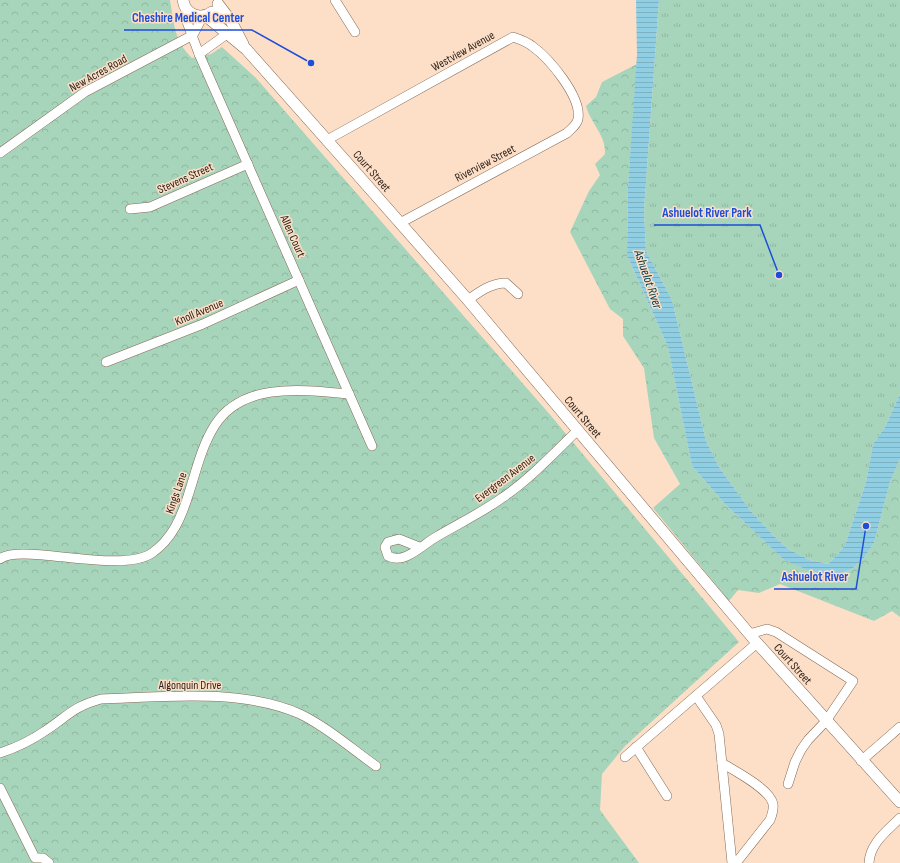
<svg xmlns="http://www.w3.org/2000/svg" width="900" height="863" font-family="'Sofia Sans Condensed',sans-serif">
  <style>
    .forest { fill: url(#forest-crowns) }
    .park { fill: url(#park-tufts) }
    .water { fill: url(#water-rules) }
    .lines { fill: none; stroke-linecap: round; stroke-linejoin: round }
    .minor-casing { stroke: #846a55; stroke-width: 10 }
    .major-casing { stroke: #846a55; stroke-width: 12 }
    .minor { stroke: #fff; stroke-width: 9 }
    .major { stroke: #fff; stroke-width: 11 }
    .labels { text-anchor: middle; stroke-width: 3; stroke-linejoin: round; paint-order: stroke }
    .street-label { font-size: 12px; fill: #2e231a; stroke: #fddfc8 }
    .water-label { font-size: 13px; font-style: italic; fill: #04404e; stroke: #fddfc8 }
    .leader { fill: none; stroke: #1d4ed8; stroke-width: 1.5 }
    .callout-dot { fill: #1d4ed8; stroke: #fddfc8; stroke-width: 1.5 }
    .callout-label { font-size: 13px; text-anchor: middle; font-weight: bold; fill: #1d4ed8; stroke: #fddfc8; stroke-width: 3; stroke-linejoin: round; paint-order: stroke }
  </style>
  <defs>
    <pattern id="forest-crowns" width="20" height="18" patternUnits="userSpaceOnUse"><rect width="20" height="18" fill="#a7d5bb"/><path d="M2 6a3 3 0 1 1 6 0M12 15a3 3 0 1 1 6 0" fill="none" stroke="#90b7a0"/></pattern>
    <pattern id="park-tufts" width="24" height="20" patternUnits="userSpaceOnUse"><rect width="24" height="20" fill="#a7d5bb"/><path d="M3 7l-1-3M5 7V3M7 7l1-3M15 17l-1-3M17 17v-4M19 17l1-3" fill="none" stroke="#90b7a0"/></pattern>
    <pattern id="water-rules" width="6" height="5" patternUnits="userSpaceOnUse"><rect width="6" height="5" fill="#90cfe3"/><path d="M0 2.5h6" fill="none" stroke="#7cb1c2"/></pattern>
  </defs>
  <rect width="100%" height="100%" fill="#fddfc8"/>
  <g class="forest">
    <path d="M 0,0 L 170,0 C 174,23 174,41 192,58 L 211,54 L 222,47 L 256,78 L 552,417 L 739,642 L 625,746 L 602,774 L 600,810 L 639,863 L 0,863 Z"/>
    <path d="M 637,64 L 628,186 L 627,255 L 668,347 L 692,466 L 725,504 L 784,560 L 836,575 L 852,569 L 864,558 L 874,543 L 890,482 L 900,459 L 900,617 L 892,611 L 874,621 L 780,584 L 759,593 L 738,590 L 729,601 L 653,508 L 680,484 L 654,438 L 644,368 L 623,336 L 623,319 L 610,309 L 570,232 L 589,191 L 600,175 L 595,164 L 605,154 C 606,135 591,124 586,106 L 596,97 L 602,82 Z"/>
  </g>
  <polygon class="park" points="659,0 900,0 900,394 885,427 873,444 866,482 845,545 838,554 828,564 810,560 788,549 774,536 750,510 719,467 706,441 672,300 646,251 644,210"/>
  <polygon class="water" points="636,0 659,0 644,210 646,251 672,300 706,441 719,467 750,510 774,536 788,549 810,560 828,564 838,554 845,545 866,482 873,444 885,427 900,394 900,459 890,482 874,543 864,558 852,569 836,575 808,570 784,560 725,504 692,466 668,347 627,255 628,186 637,54"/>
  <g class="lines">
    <g class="minor-casing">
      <g id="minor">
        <polyline points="335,0 355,32"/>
        <polyline points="186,10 187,22 199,54 372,446"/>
        <polyline points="199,54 227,34"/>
        <path d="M 327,140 L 513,37 C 519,39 527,42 532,46 C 549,58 582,97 578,119 C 577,125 571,129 567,133 L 400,223"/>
        <polyline points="0,153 85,92 193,35 203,16"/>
        <polyline points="130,209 150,207 248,164"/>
        <path d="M 468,300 C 479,292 491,283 506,283 L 518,294"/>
        <polyline points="106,362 203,324 299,280"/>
        <path d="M 419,547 L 399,539 L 388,542 L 385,547 L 388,556 C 404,565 422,545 436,537 C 458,524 481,513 502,498 C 530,479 553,454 577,431"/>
        <path d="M 0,559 C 19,542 120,575 152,553 C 172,539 181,518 188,496 C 196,472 201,447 215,425 C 243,381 305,390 349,394"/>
        <polyline points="749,634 767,629 776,632 853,681 826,721 808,740 801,750 795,762 788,784"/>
        <polyline points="696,696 716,725 719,734 732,863"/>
        <polyline points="636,747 667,796"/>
        <path d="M 0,753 C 15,748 32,740 45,731 C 68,716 72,707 101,699 C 163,697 242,688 300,714 C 327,727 352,749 376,766"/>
        <polyline points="625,757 757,643"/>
        <polyline points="861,761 900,727"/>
        <path d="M 722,763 C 735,771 770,789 773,804 C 774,810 772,815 770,820 L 736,863"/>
        <polyline points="0,788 35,858 43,858 49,863"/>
        <path d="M 869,863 C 870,843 887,831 900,818"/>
      </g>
    </g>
    <g class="major-casing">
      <g id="major">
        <path d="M 183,0 C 185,14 200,21 212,12"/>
        <polyline points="218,4 231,21 243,44"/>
        <polyline points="206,16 246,49 357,174 468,300 757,643 900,802"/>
      </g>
    </g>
    <use href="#minor" class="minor"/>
    <use href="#major" class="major"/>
  </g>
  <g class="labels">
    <g class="street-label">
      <text transform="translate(463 51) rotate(-29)" y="4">Westview Avenue</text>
      <text transform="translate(98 73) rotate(-29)" y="4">New Acres Road</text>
      <text transform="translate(485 163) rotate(-28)" y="4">Riverview Street</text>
      <text transform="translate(372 171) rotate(49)" y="4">Court Street</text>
      <text transform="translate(185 178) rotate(-24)" y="4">Stevens Street</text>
      <text transform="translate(293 236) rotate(66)" y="4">Allen Court</text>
      <text transform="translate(199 312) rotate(-23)" y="4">Knoll Avenue</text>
      <text transform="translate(583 417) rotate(50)" y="4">Court Street</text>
      <text transform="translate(505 478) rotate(-37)" y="4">Evergreen Avenue</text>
      <text transform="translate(176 493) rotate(-71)" y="4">Kings Lane</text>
      <text transform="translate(793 664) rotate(48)" y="4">Court Street</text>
      <text x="190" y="689">Algonquin Drive</text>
    </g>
    <g class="water-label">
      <text transform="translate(649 279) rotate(71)" y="5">Ashuelot River</text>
    </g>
  </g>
  <path class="leader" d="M311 63L252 30H124M779 275L760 225H654M866 526L856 589H774"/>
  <g class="callout-dot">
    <circle cx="311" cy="63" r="4"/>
    <circle cx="779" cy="275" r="4"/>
    <circle cx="866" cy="526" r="4"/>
  </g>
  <g class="callout-label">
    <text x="188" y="22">Cheshire Medical Center</text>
    <text x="707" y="217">Ashuelot River Park</text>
    <text x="815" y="581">Ashuelot River</text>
  </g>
</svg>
